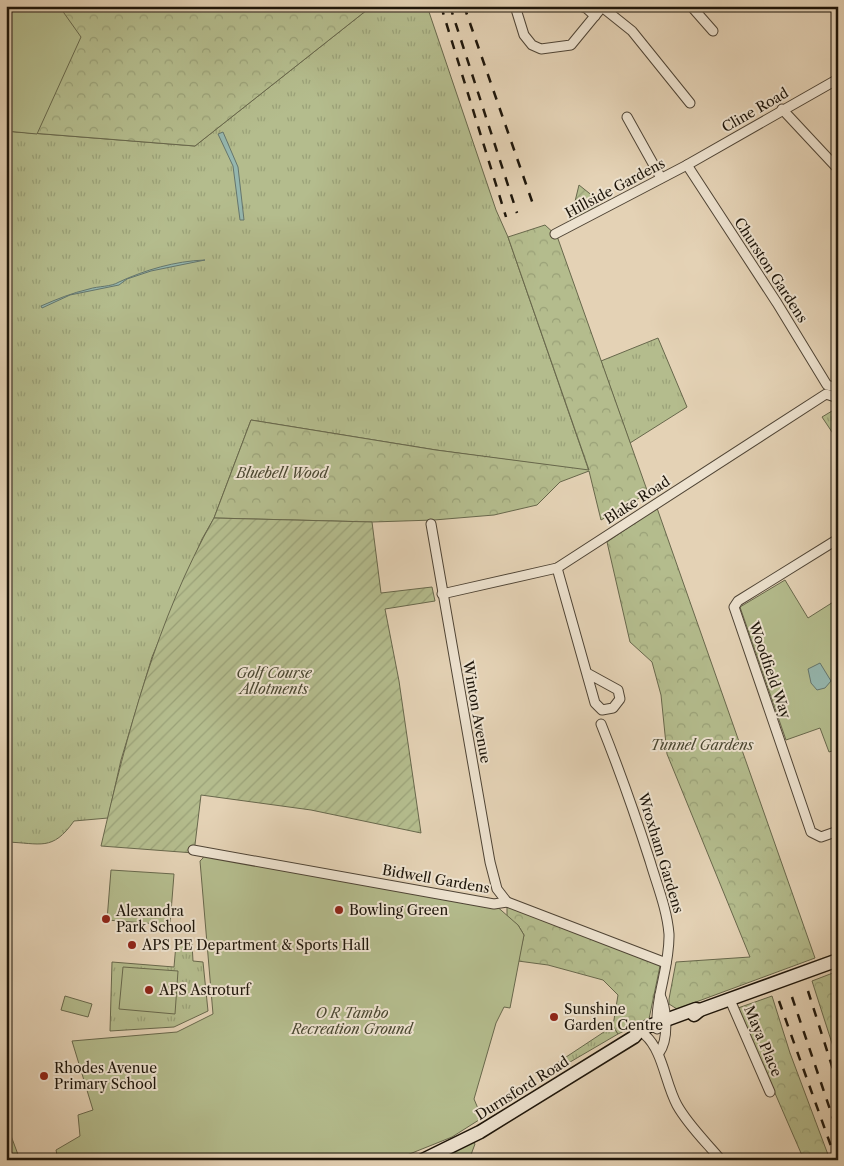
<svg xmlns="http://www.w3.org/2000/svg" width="844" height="1166" font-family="'Libre Caslon Text',serif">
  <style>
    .grass { fill: url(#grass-tufts); stroke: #68684c }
    .forest { fill: url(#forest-crowns); stroke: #68684c }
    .park { fill: #b4bc8d; stroke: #68684c }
    .garden { fill: url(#garden-furrows); stroke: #68684c }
    .water { fill: #95b7af; stroke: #65766d }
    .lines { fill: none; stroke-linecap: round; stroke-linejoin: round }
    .street-casing { stroke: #4f4435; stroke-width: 11 }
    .secondary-casing { stroke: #1d150a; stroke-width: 15 }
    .street { stroke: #ede2cf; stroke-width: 9 }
    .secondary { stroke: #ede2cf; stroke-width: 12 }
    .rail { stroke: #1d150a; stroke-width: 2.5; stroke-dasharray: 9 9; stroke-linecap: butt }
    .poi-dot { fill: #8f2418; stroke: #ede2cf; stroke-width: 2 }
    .labels { text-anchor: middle; stroke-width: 4; stroke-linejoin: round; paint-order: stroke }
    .street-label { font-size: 14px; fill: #1d150a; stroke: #ede2cf }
    .park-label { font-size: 14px; font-style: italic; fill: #4a4731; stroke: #ede2cf }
    .poi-label { font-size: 14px; fill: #1d150a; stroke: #ede2cf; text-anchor: start }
  </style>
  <defs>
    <pattern id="grass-tufts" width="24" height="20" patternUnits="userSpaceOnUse" patternTransform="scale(1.25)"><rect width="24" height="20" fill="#b4bc8d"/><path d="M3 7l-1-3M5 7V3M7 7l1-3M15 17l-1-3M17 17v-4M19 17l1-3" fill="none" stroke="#9aa178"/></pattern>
    <pattern id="forest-crowns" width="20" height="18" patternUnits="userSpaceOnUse" patternTransform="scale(1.25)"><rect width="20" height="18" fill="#b4bc8d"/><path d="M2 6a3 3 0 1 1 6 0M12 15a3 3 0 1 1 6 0" fill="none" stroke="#9aa178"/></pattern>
    <pattern id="garden-furrows" width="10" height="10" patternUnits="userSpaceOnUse" patternTransform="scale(1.25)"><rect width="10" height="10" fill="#b4bc8d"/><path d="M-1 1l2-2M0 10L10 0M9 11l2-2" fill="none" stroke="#9aa178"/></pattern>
  </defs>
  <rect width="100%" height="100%" fill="#e4d2b5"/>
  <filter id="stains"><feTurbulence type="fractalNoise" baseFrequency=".004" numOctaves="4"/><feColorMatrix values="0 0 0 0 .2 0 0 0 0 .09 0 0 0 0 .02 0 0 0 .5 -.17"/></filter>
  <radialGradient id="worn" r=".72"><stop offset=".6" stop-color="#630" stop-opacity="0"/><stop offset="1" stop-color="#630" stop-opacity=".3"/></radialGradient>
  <g class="grass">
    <path d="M 372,6 L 427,6 L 496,210 L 508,237 L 589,471 L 436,450 L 251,420 L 214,518 L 202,539 L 152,657 L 121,760 L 108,818 L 74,821 C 52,852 41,843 6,842 L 6,131 L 195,146 Z"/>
    <polygon points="658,338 687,407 630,443 601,361"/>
    <polygon points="837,408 838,410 838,441 822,417"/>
    <polygon points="176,944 192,944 193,961 203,962 208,1011 174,1027 110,1031 112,962 174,967"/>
    <polygon points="613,1026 618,1034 553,1072 554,1065"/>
  </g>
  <g class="forest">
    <polygon points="31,6 372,6 195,146 6,131 6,119"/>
    <polygon points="545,225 557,236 648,493 601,520 589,471 560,482 537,505 494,515 434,520 372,522 214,518 251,420 436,450 589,470 508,237"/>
    <polygon points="657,508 815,958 677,1009 669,1004 669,999 676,962 750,957 667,754 661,695 652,662 630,642 607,542"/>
    <polygon points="507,902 656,963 660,966 649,1019 618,1034 613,1026 618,995 603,980 548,965 518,961 524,935 518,925 507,917"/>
    <polygon points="838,971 838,1062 812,981"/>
    <polygon points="772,996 790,1053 830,1160 804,1160 738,1008"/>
  </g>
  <g class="park">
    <polygon points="6,6 59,6 81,37 37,134 6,131"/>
    <polygon points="785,580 808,618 838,599 838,749 829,752 820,728 786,740 740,607"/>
    <polygon points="204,852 494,904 518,925 524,935 510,1008 504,1007 496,1023 474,1099 482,1118 452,1137 407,1155 385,1160 58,1160 56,1150 80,1136 78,1115 93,1110 72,1041 177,1032 213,1014 200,861 203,858"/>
    <polygon points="111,870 174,874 170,925 107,920"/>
    <polygon points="123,967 178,971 175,1014 119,1009"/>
    <polygon points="65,996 92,1004 88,1017 61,1010"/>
    <polygon points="6,1125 7,1125 20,1160 6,1160"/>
    <polygon points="470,1137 475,1144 469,1160 423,1160"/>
  </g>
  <g class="garden">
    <polygon points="579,185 594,197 599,207 570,222"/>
    <path d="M 214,518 L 372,522 L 381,593 L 432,587 L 435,601 L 385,609 L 399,681 L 421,833 L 311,810 L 201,795 L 194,853 L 101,846 C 127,733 157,619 214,518 Z"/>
  </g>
  <g class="water">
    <polygon points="223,132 238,167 244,220 240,220 233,166 218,134"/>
    <path d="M 205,260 L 151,271 L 127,279 L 119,285 L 70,295 L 42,308 L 41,306 C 57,299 72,293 89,289 C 98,286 111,287 119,282 C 145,270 175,261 205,260 Z"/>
    <polygon points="820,663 831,681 825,688 817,690 811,683 808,669"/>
  </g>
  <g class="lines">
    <g class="street-casing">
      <g id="street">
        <polyline points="515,6 524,35 532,45 541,49 571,45 603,6"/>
        <polyline points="580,6 586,8 595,16"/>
        <polyline points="691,6 713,31"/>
        <polyline points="602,7 632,31 690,103"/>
        <polyline points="782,109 838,169"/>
        <polyline points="627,117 661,178"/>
        <polyline points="687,165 777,303 827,385 838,388"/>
        <polyline points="555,234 687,165 838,79"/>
        <polyline points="431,524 490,862 497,889 507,902"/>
        <polyline points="838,539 738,601 734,607 811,832 821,837 838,831"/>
        <polyline points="557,568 595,703 602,710 613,708 620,699 618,690 587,673"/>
        <polyline points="442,594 557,568 826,394 838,398"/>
        <path d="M 601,724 C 619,769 635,814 650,861 C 657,885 667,909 669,934 C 670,967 655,997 657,1029"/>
        <polyline points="193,850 494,904 507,902 666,963"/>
        <polyline points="730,1000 770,1092"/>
        <path d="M 645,1035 C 663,1051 665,1083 677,1105 C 688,1125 706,1142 721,1160"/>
        <path d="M 659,1053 C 669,1039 667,1010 660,995"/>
      </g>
    </g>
    <g class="secondary-casing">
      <g id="secondary">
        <polyline points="694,1015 700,1010 838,960"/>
        <polyline points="423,1160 480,1132 634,1037 641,1029 696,1009 700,1010"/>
      </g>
    </g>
    <use href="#street" class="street"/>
    <use href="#secondary" class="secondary"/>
    <g class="rail">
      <polyline points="441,6 506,217"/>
      <polyline points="450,6 517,213"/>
      <polyline points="464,6 534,207"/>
      <polyline points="808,991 838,1085"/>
      <polyline points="792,997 838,1133"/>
      <polyline points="779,1001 836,1160"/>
    </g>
  </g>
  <g class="poi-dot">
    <circle cx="339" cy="910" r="5"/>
    <circle cx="106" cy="919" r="5"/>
    <circle cx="132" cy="945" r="5"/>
    <circle cx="149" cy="990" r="5"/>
    <circle cx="554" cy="1017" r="5"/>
    <circle cx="44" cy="1076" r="5"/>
  </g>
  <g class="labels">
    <g class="street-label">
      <text transform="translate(755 110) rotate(-30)" y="5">Cline Road</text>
      <text transform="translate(615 188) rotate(-28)" y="5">Hillside Gardens</text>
      <text transform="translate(771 270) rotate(57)" y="5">Churston Gardens</text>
      <text transform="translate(637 500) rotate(-33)" y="5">Blake Road</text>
      <text transform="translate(770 670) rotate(71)" y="5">Woodfield Way</text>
      <text transform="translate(477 712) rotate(80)" y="5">Winton Avenue</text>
      <text transform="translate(661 853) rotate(73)" y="5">Wroxham Gardens</text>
      <text transform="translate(436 879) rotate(10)" y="5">Bidwell Gardens</text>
      <text transform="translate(763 1041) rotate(67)" y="5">Maya Place</text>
      <text transform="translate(522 1088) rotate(-32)" y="5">Durnsford Road</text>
    </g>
    <g class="park-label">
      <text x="282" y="478">Bluebell Wood</text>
      <text x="274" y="678">Golf Course<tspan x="274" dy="16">Allotments</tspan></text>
      <text x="702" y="750">Tunnel Gardens</text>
      <text x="352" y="1018">O R Tambo<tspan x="352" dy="16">Recreation Ground</tspan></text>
    </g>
    <g class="poi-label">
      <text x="349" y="915">Bowling Green</text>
      <text x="116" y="916">Alexandra<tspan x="116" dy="16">Park School</tspan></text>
      <text x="142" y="950">APS PE Department &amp; Sports Hall</text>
      <text x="159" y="995">APS Astroturf</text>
      <text x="564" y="1014">Sunshine<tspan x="564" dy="16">Garden Centre</tspan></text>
      <text x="54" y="1073">Rhodes Avenue<tspan x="54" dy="16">Primary School</tspan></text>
    </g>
  </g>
  <rect width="844" height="1166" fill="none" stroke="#e4d2b5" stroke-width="25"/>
  <rect x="8" y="8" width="829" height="1151" fill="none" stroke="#1d150a" stroke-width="2.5"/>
  <rect x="12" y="12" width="819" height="1141" fill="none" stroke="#1d150a"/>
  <rect width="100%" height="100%" filter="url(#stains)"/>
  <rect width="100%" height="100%" fill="url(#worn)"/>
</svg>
